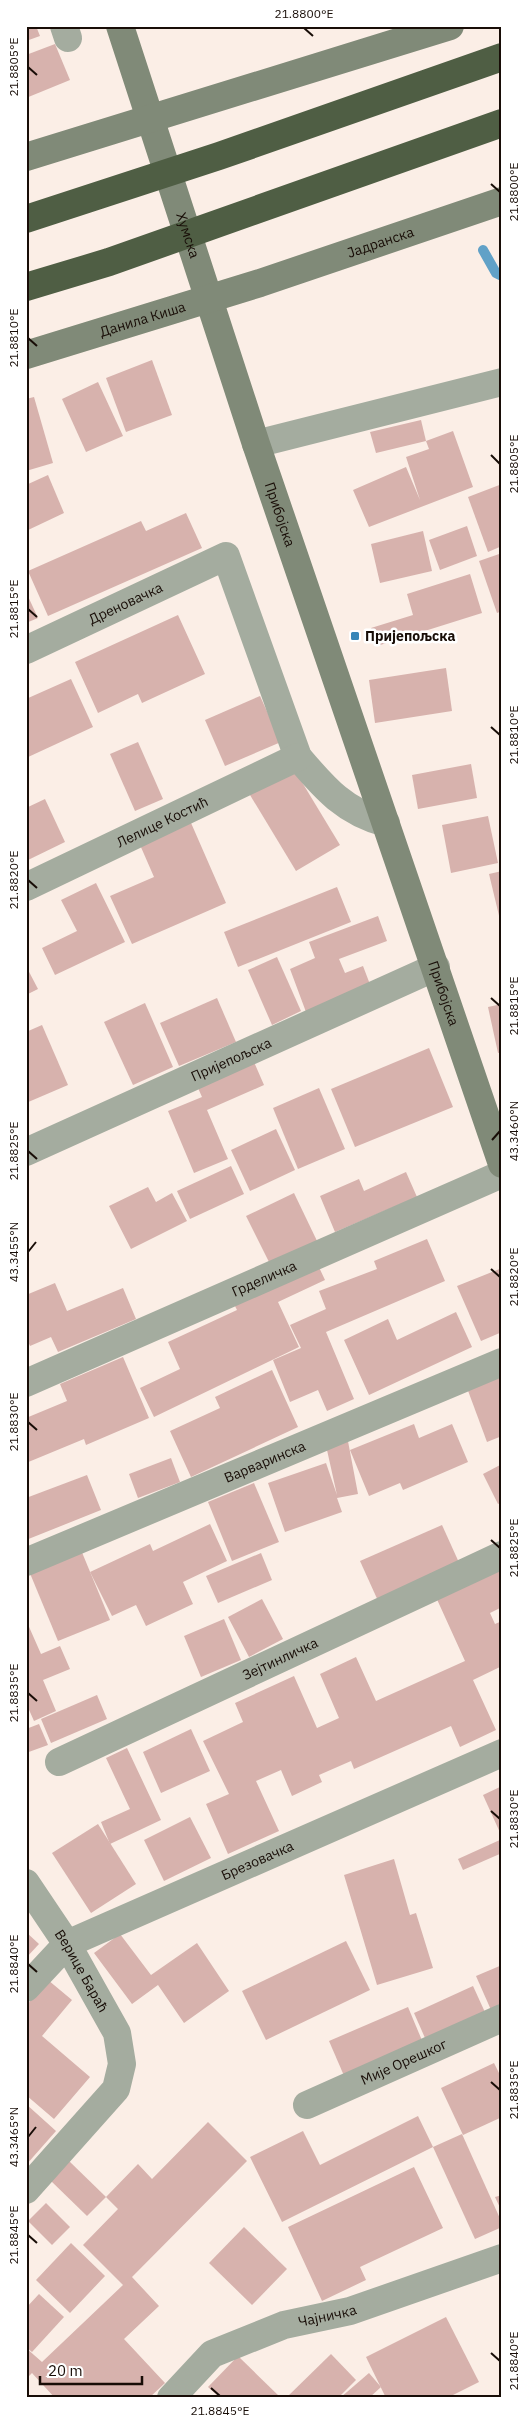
<svg xmlns="http://www.w3.org/2000/svg" width="528" height="2424" font-family="'IBM Plex Sans',sans-serif">
  <style>
    .lines { fill: none; stroke-linecap: round; stroke-linejoin: round }
    .stream { stroke: #61a1c7; stroke-width: 10 }
    .building { fill: #d7b2ad }
    .street { stroke: #a4ac9f; stroke-width: 28 }
    .secondary { stroke: #808a78; stroke-width: 28 }
    .highway { stroke: #4f5e44; stroke-width: 28 }
    .ticks { fill: none; stroke: #180d07; stroke-width: 2 }
    .poi-dot { fill: #3786b8; stroke: #fff; stroke-width: 2 }
    .labels { text-anchor: middle; stroke-width: 5; stroke-linejoin: round; paint-order: stroke }
    .street-label { font-size: 14px; fill: #180d07; stroke: #fff }
    .poi-label { font-size: 14px; font-weight: bold; fill: #180d07; stroke: #fff; text-anchor: start }
    .neatline { fill: none; stroke: #180d07; stroke-width: 2 }
    .ticks-label { font-size: 12px; text-anchor: middle; fill: #180d07 }
  </style>
  <rect width="100%" height="100%" fill="#fbeee6"/>
  <g class="lines">
    <polyline class="stream" points="483,250 496,273 502,276"/>
  </g>
  <g class="building">
    <polygon points="26,26 36,26 40,36 26,41"/>
    <polygon points="55,44 70,80 26,98 26,55"/>
    <polygon points="152,360 172,415 126,432 106,378"/>
    <polygon points="98,382 123,436 86,452 62,399"/>
    <polygon points="34,397 53,463 26,471 26,399"/>
    <polygon points="421,420 426,441 376,453 370,432"/>
    <polygon points="453,431 473,487 369,527 353,490 406,467 420,500 406,457 429,449 426,441"/>
    <polygon points="48,475 64,513 26,531 26,485"/>
    <polygon points="502,484 502,546 488,552 468,497"/>
    <polygon points="186,513 202,548 48,616 28,571 141,521 146,531"/>
    <polygon points="467,526 477,556 440,570 429,540"/>
    <polygon points="423,531 432,571 380,583 371,544"/>
    <polygon points="502,553 502,611 497,613 479,561"/>
    <polygon points="470,574 482,613 377,646 371,628 413,615 407,594"/>
    <polygon points="26,592 38,618 26,623"/>
    <polygon points="178,615 205,674 142,703 138,694 98,713 75,662"/>
    <polygon points="446,668 452,711 375,723 369,680"/>
    <polygon points="71,679 93,727 26,758 26,699"/>
    <polygon points="260,696 281,742 225,766 205,720"/>
    <polygon points="138,742 163,799 135,811 110,754"/>
    <polygon points="291,764 340,845 296,871 247,790"/>
    <polygon points="471,764 477,798 418,809 412,775"/>
    <polygon points="45,799 65,842 26,861 26,808"/>
    <polygon points="188,816 226,903 132,944 110,896 154,877 137,838"/>
    <polygon points="488,816 498,863 451,873 442,825"/>
    <polygon points="502,871 502,924 501,924 489,874"/>
    <polygon points="96,883 125,942 55,975 42,948 77,931 61,900"/>
    <polygon points="337,887 351,922 238,967 224,932"/>
    <polygon points="378,916 387,941 339,959 345,973 363,966 371,987 306,1012 290,969 315,958 309,942"/>
    <polygon points="277,957 301,1011 272,1025 248,970"/>
    <polygon points="26,966 38,989 26,995"/>
    <polygon points="217,998 236,1042 179,1066 160,1023"/>
    <polygon points="145,1003 173,1067 133,1085 104,1022"/>
    <polygon points="502,1004 502,1052 498,1053 488,1007"/>
    <polygon points="42,1025 68,1085 26,1103 26,1032"/>
    <polygon points="429,1048 453,1107 355,1147 331,1089"/>
    <polygon points="251,1055 264,1085 207,1110 228,1159 194,1173 168,1111 202,1097 194,1079"/>
    <polygon points="319,1088 345,1149 298,1169 273,1108"/>
    <polygon points="276,1129 295,1170 250,1191 231,1150"/>
    <polygon points="231,1166 244,1194 190,1219 177,1191"/>
    <polygon points="406,1172 417,1197 335,1232 320,1196 359,1179 364,1191"/>
    <polygon points="148,1187 156,1202 172,1193 187,1221 131,1249 109,1206"/>
    <polygon points="294,1193 318,1243 271,1266 246,1216"/>
    <polygon points="427,1239 445,1281 326,1332 354,1399 327,1411 318,1390 290,1402 273,1360 301,1348 290,1325 326,1309 319,1291 377,1269 374,1261"/>
    <polygon points="317,1263 325,1280 278,1302 299,1347 154,1417 140,1388 180,1369 168,1342 237,1310 233,1302"/>
    <polygon points="502,1268 502,1332 481,1341 457,1286"/>
    <polygon points="55,1283 67,1311 123,1288 136,1319 58,1352 51,1337 30,1346 26,1337 26,1295"/>
    <polygon points="456,1312 472,1347 369,1395 344,1340 388,1319 397,1340"/>
    <polygon points="123,1357 149,1418 86,1445 84,1439 26,1463 26,1418 67,1401 60,1384"/>
    <polygon points="272,1370 298,1427 191,1477 170,1431 220,1408 215,1397"/>
    <polygon points="502,1374 502,1436 487,1442 467,1388"/>
    <polygon points="414,1424 419,1438 452,1424 468,1462 403,1490 400,1483 369,1496 350,1450"/>
    <polygon points="347,1436 358,1494 337,1498 342,1512 285,1532 268,1483 326,1463 337,1495 325,1441"/>
    <polygon points="171,1458 180,1482 138,1498 129,1474"/>
    <polygon points="502,1464 502,1502 498,1504 483,1474"/>
    <polygon points="87,1475 101,1510 26,1540 26,1498"/>
    <polygon points="254,1483 279,1542 232,1561 208,1502"/>
    <polygon points="210,1524 227,1561 183,1582 193,1604 146,1626 136,1605 112,1616 90,1572 150,1544 153,1551"/>
    <polygon points="442,1525 461,1567 379,1603 360,1561"/>
    <polygon points="81,1550 110,1620 58,1641 29,1571"/>
    <polygon points="261,1553 272,1580 218,1603 206,1576"/>
    <polygon points="502,1565 502,1607 490,1613 495,1624 502,1621 502,1666 473,1680 496,1730 460,1747 451,1726 354,1769 351,1761 319,1775 322,1782 292,1796 281,1770 256,1781 279,1831 228,1854 206,1804 229,1794 203,1741 243,1722 235,1703 294,1676 317,1728 339,1718 320,1674 356,1657 376,1701 465,1661 435,1595"/>
    <polygon points="262,1599 283,1639 249,1657 228,1617"/>
    <polygon points="224,1619 241,1660 201,1677 184,1636"/>
    <polygon points="26,1620 41,1654 60,1646 70,1669 43,1680 56,1711 34,1721 26,1703"/>
    <polygon points="97,1695 107,1719 51,1743 41,1719"/>
    <polygon points="39,1724 48,1745 26,1753 26,1729"/>
    <polygon points="191,1729 210,1771 161,1793 143,1752"/>
    <polygon points="127,1748 161,1820 110,1844 101,1822 130,1809 106,1758"/>
    <polygon points="502,1786 502,1837 483,1795"/>
    <polygon points="190,1817 211,1858 164,1881 144,1840"/>
    <polygon points="98,1824 136,1884 91,1913 52,1853"/>
    <polygon points="502,1839 502,1853 463,1870 458,1859"/>
    <polygon points="394,1859 410,1915 416,1913 433,1968 377,1985 344,1875"/>
    <polygon points="26,1932 39,1944 26,1958"/>
    <polygon points="120,1934 151,1975 197,1943 229,1991 184,2023 158,1985 132,2004 94,1953"/>
    <polygon points="346,1941 370,1990 266,2040 242,1991"/>
    <polygon points="502,1965 502,2015 495,2019 476,1976"/>
    <polygon points="48,1980 72,2000 42,2036 90,2077 54,2119 26,2095 26,2006"/>
    <polygon points="473,1986 489,2021 429,2047 414,2013"/>
    <polygon points="408,2007 426,2050 348,2085 329,2041"/>
    <polygon points="494,2063 502,2079 502,2117 463,2135 441,2088"/>
    <polygon points="26,2104 56,2131 26,2165"/>
    <polygon points="418,2116 433,2147 282,2222 250,2157 303,2131 320,2165"/>
    <polygon points="208,2122 247,2161 132,2277 159,2306 124,2339 165,2383 149,2398 55,2398 32,2373 26,2379 26,2348 42,2362 123,2285 83,2245 118,2209 106,2197 138,2164 152,2179"/>
    <polygon points="462,2134 502,2223 502,2227 475,2239 433,2147"/>
    <polygon points="68,2160 106,2197 87,2216 49,2179"/>
    <polygon points="414,2167 443,2228 360,2267 366,2280 322,2301 288,2227"/>
    <polygon points="502,2195 502,2212 495,2197"/>
    <polygon points="46,2203 70,2227 52,2245 28,2221"/>
    <polygon points="244,2227 287,2269 252,2305 209,2263"/>
    <polygon points="71,2243 105,2276 70,2313 36,2280"/>
    <polygon points="39,2294 64,2317 32,2352 26,2347 26,2308"/>
    <polygon points="446,2317 479,2382 447,2398 386,2398 366,2357"/>
    <polygon points="331,2354 356,2380 338,2398 286,2398"/>
    <polygon points="238,2356 281,2398 220,2398 208,2387"/>
    <polygon points="369,2373 381,2387 369,2398 340,2398"/>
  </g>
  <g class="lines">
    <g class="street">
      <polyline points="64,26 68,38"/>
      <polyline points="256,444 502,382"/>
      <path id="s1" d="M 26,650 L 226,556 L 298,757 C 325,789 345,812 386,823"/>
      <path id="s2" d="M 26,887 L 298,757"/>
      <path id="s3" d="M 26,1152 L 436,967"/>
      <path id="s4" d="M 26,1383 L 502,1174"/>
      <path id="s5" d="M 26,1562 L 502,1362"/>
      <path id="s6" d="M 59,1762 L 502,1555"/>
      <path id="s7" d="M 26,1883 L 67,1944 L 117,2033 L 122,2064 L 116,2089 L 26,2190"/>
      <path id="s8" d="M 26,1988 L 67,1944 L 502,1753"/>
      <path id="s9" d="M 307,2105 L 502,2018"/>
      <path id="s10" d="M 171,2398 L 212,2354 L 284,2325 L 350,2311 L 502,2258"/>
    </g>
    <g class="secondary">
      <path id="s11" d="M 120,26 L 256,444 L 502,1164"/>
      <polyline points="26,157 450,26"/>
      <path id="s12" d="M 26,355 L 260,283 L 502,201"/>
    </g>
    <g class="highway">
      <polyline points="26,219 219,156 502,57"/>
      <polyline points="26,287 109,262 502,123"/>
    </g>
  </g>
  <path class="ticks" d="M 304,28 L 313,36M 28,67 L 37,75M 491,184 L 500,192M 28,338 L 37,346M 491,455 L 500,464M 28,609 L 37,617M 491,727 L 500,735M 28,880 L 37,888M 491,998 L 500,1006M 492,1140 L 500,1131M 28,1151 L 37,1159M 28,1252 L 36,1242M 491,1269 L 500,1277M 28,1422 L 37,1430M 491,1540 L 500,1548M 28,1693 L 37,1701M 491,1811 L 500,1819M 28,1964 L 37,1972M 491,2082 L 500,2090M 28,2137 L 36,2127M 28,2235 L 37,2243M 491,2353 L 500,2361M 211,2388 L 220,2396"/>
  <rect class="poi-dot" x="350" y="631" width="10" height="10" rx="2.5"/>
  <g class="labels">
    <g class="street-label">
      <text dy="5" stroke="none"><textPath href="#s11" startOffset="220">Хумска</textPath></text>
      <text dy="5" stroke="none"><textPath href="#s12" startOffset="372">Јадранска</textPath></text>
      <text dy="5" stroke="none"><textPath href="#s12" startOffset="122">Данила Киша</textPath></text>
      <text dy="5" stroke="none"><textPath href="#s11" startOffset="514">Прибојска</textPath></text>
      <text dy="5" stroke="none"><textPath href="#s1" startOffset="110">Дреновачка</textPath></text>
      <text dy="5" stroke="none"><textPath href="#s2" startOffset="151">Лелице Костић</textPath></text>
      <text dy="5" stroke="none"><textPath href="#s11" startOffset="1020">Прибојска</textPath></text>
      <text dy="5" stroke="none"><textPath href="#s3" startOffset="225">Пријепољска</textPath></text>
      <text dy="5" stroke="none"><textPath href="#s4" startOffset="260">Грделичка</textPath></text>
      <text dy="5" stroke="none"><textPath href="#s5" startOffset="259">Варваринска</textPath></text>
      <text dy="5" stroke="none"><textPath href="#s6" startOffset="244">Зејтинличка</textPath></text>
      <text dy="5" stroke="none"><textPath href="#s8" startOffset="268">Брезовачка</textPath></text>
      <text dy="5" stroke="none"><textPath href="#s7" startOffset="104">Верице Бараћ</textPath></text>
      <text dy="5" stroke="none"><textPath href="#s9" startOffset="106">Мије Орешког</textPath></text>
      <text dy="5" stroke="none"><textPath href="#s10" startOffset="182">Чајничка</textPath></text>
    </g>
    <g class="poi-label">
      <text x="365" y="641">Пријепољска</text>
    </g>
  </g>
  <rect width="528" height="2424" fill="none" stroke="#ffffff" stroke-width="55"/>
  <path d="M40 2376v8h102v-8" fill="none" stroke="#180d07" stroke-width="2.5"/>
  <text x="48" y="2376" font-size="15" fill="#180d07" stroke="#ffffff" stroke-width="4" paint-order="stroke">20 m</text>
  <rect x="28" y="28" width="472" height="2368" class="neatline"/>
  <g class="ticks-label">
    <text x="304" y="18">21.8800°E</text>
    <text transform="translate(14 67) rotate(-90)" y="4">21.8805°E</text>
    <text transform="translate(514 192) rotate(-90)" y="4">21.8800°E</text>
    <text transform="translate(14 338) rotate(-90)" y="4">21.8810°E</text>
    <text transform="translate(514 464) rotate(-90)" y="4">21.8805°E</text>
    <text transform="translate(14 609) rotate(-90)" y="4">21.8815°E</text>
    <text transform="translate(514 735) rotate(-90)" y="4">21.8810°E</text>
    <text transform="translate(14 880) rotate(-90)" y="4">21.8820°E</text>
    <text transform="translate(514 1006) rotate(-90)" y="4">21.8815°E</text>
    <text transform="translate(514 1131) rotate(-90)" y="4">43.3460°N</text>
    <text transform="translate(14 1151) rotate(-90)" y="4">21.8825°E</text>
    <text transform="translate(14 1252) rotate(-90)" y="4">43.3455°N</text>
    <text transform="translate(514 1277) rotate(-90)" y="4">21.8820°E</text>
    <text transform="translate(14 1422) rotate(-90)" y="4">21.8830°E</text>
    <text transform="translate(514 1548) rotate(-90)" y="4">21.8825°E</text>
    <text transform="translate(14 1693) rotate(-90)" y="4">21.8835°E</text>
    <text transform="translate(514 1819) rotate(-90)" y="4">21.8830°E</text>
    <text transform="translate(14 1964) rotate(-90)" y="4">21.8840°E</text>
    <text transform="translate(514 2090) rotate(-90)" y="4">21.8835°E</text>
    <text transform="translate(14 2137) rotate(-90)" y="4">43.3465°N</text>
    <text transform="translate(14 2235) rotate(-90)" y="4">21.8845°E</text>
    <text transform="translate(514 2361) rotate(-90)" y="4">21.8840°E</text>
    <text x="220" y="2415">21.8845°E</text>
  </g>
</svg>
